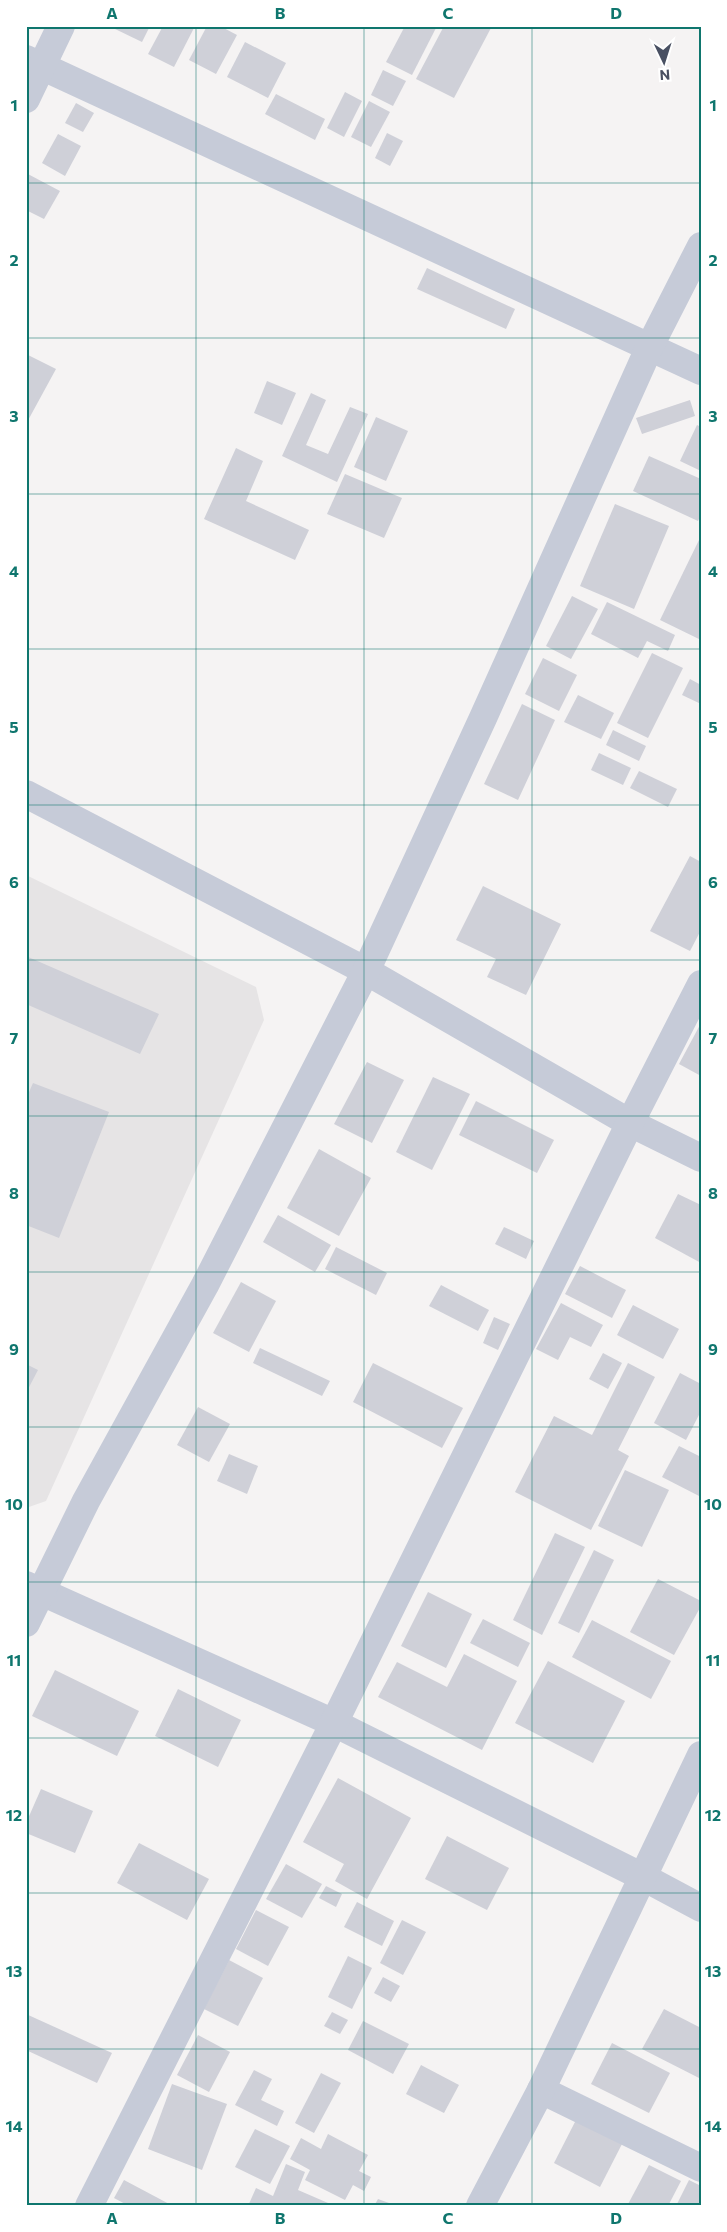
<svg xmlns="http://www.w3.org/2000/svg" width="727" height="2232" font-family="Commissioner,sans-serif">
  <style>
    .education { fill: #e6e4e5 }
    .building { fill: #cfd0d8 }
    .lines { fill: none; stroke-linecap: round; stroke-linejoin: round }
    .minor { stroke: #c6cbd8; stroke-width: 28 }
    .grid { fill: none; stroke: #0f766e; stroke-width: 1; stroke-opacity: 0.55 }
    .neatline { fill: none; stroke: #0f766e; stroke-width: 2 }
    .grid-label { font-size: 16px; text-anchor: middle; font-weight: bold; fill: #0f766e }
  </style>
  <rect width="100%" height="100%" fill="#f5f3f3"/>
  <polygon class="education" points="26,875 256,987 264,1020 46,1501 26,1508"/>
  <g class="building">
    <polygon points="114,26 150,26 142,42 113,28"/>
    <polygon points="163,26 195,26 174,67 148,54"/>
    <polygon points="207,26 220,26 237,35 216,74 189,60"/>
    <polygon points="405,26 437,26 412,75 386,62"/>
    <polygon points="444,26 492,26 454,98 416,79"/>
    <polygon points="245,42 286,63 268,98 227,77"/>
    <polygon points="383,70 406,81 393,106 371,95"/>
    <polygon points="345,92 362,101 344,137 327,128"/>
    <polygon points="276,94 325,119 315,140 265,114"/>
    <polygon points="369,101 390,112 371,147 351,137"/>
    <polygon points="76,103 94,113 83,132 65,123"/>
    <polygon points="387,133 403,141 390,166 375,158"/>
    <polygon points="58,134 81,146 65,176 42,163"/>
    <polygon points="26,173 60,191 44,219 26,210"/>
    <polygon points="427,268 515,309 506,329 417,289"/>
    <polygon points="26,354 56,369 26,424"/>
    <polygon points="267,381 296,393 282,425 254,413"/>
    <polygon points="311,393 326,400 306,445 328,454 350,407 368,414 337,482 282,456"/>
    <polygon points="690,400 695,416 642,434 636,418"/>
    <polygon points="376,417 408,431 386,481 354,467"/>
    <polygon points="697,425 701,427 701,471 680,461"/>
    <polygon points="236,448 263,461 246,501 309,530 295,560 204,519"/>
    <polygon points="649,456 701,479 701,515 698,521 633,491"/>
    <polygon points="345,474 402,498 384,538 327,514"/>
    <polygon points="615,504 669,526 634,609 580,586"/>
    <polygon points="699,540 701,541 701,640 660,620"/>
    <polygon points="572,596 598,609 571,659 546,646"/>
    <polygon points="607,602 675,635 668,651 647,641 638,658 591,634"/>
    <polygon points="652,653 683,668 648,738 617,723"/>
    <polygon points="543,658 577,675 559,711 525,694"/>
    <polygon points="690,679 701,685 701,704 682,695"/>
    <polygon points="578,695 614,713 601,739 564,722"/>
    <polygon points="522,704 555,720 518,800 484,784"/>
    <polygon points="613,730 646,746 639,761 606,745"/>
    <polygon points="599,753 631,768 623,785 591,770"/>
    <polygon points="639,771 677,789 668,807 630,788"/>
    <polygon points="690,856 701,862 701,930 690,951 650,931"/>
    <polygon points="483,886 561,924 526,995 487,977 496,959 456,940"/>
    <polygon points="26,956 159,1014 140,1054 26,1004"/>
    <polygon points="701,1023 701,1076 679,1064"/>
    <polygon points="367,1062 404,1080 372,1143 334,1124"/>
    <polygon points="433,1077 470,1094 432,1170 396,1152"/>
    <polygon points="33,1083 109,1112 59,1238 26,1225 26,1099"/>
    <polygon points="476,1101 554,1140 537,1173 459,1135"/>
    <polygon points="319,1149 371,1178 339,1236 287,1208"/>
    <polygon points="678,1194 701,1205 701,1263 655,1238"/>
    <polygon points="278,1215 331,1245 315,1272 263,1242"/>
    <polygon points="504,1227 534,1241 526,1259 495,1244"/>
    <polygon points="336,1247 387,1273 376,1295 325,1269"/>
    <polygon points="580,1266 626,1290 612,1318 565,1294"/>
    <polygon points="241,1282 276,1301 249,1352 213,1333"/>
    <polygon points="441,1285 489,1310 478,1331 429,1306"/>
    <polygon points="561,1303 603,1325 591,1347 570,1337 558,1360 536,1349"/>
    <polygon points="633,1305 679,1329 663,1359 617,1335"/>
    <polygon points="494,1317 510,1324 498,1350 483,1343"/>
    <polygon points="260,1348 330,1381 322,1396 253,1363"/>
    <polygon points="603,1353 622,1363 608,1389 589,1379"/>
    <polygon points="373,1363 463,1408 442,1448 353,1402"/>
    <polygon points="628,1363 655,1377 618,1450 629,1456 591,1530 515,1492 554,1416 592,1435"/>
    <polygon points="26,1364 38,1370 26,1393"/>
    <polygon points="680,1373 701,1384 701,1411 686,1440 654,1423"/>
    <polygon points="198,1407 230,1424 209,1462 177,1445"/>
    <polygon points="679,1446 701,1457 701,1497 662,1477"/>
    <polygon points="229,1454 258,1466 247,1494 217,1481"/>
    <polygon points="625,1470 669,1490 642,1547 598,1526"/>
    <polygon points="555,1533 585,1547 542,1635 513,1620"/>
    <polygon points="594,1550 614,1560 579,1633 558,1623"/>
    <polygon points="658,1579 701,1601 701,1606 674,1655 630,1632"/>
    <polygon points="428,1592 472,1614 446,1668 401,1646"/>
    <polygon points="483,1619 530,1643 518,1667 470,1643"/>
    <polygon points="592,1620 671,1661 651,1699 572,1657"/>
    <polygon points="464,1654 517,1681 482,1750 378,1697 397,1662 447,1687"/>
    <polygon points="548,1661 625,1701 593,1763 515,1723"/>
    <polygon points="55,1670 139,1711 117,1756 32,1716"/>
    <polygon points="178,1689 241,1720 218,1767 155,1736"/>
    <polygon points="338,1778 411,1818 367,1899 335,1881 344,1864 303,1842"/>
    <polygon points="41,1789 93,1811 75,1853 26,1833 26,1823"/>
    <polygon points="447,1836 509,1868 487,1910 425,1879"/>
    <polygon points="139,1843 209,1879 187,1920 117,1883"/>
    <polygon points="286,1864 322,1884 302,1918 266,1899"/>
    <polygon points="326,1886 342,1894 336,1907 319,1898"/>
    <polygon points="357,1902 394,1921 382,1946 344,1927"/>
    <polygon points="256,1910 289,1927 268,1966 236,1949"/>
    <polygon points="402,1920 426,1932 403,1975 380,1963"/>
    <polygon points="348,1956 372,1968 352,2009 328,1997"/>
    <polygon points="229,1960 263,1978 238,2026 204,2009"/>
    <polygon points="383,1977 400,1986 391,2002 374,1993"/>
    <polygon points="664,2009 701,2028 701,2079 642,2049"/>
    <polygon points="332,2012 348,2020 340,2034 324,2026"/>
    <polygon points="26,2014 112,2053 97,2083 26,2050"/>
    <polygon points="363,2021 409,2044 393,2074 348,2050"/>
    <polygon points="198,2035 230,2052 209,2092 177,2075"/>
    <polygon points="612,2043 670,2073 649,2113 591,2084"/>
    <polygon points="421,2065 459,2085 444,2113 406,2094"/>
    <polygon points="254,2070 272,2079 261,2100 284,2111 277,2126 235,2105"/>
    <polygon points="321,2073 341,2083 314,2133 295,2123"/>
    <polygon points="172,2084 227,2104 202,2170 148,2149"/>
    <polygon points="576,2120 622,2144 600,2187 554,2163"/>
    <polygon points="255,2129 290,2146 270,2184 235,2167"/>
    <polygon points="328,2134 368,2155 359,2171 371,2177 364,2191 353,2185 345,2200 305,2180 310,2170 290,2159 301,2138 321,2149"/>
    <polygon points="286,2164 305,2172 298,2190 335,2206 248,2206 256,2188 273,2196"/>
    <polygon points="649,2165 681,2181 668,2206 627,2206"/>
    <polygon points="124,2180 173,2206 129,2206 114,2198"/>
    <polygon points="689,2180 701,2186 701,2206 676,2206"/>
    <polygon points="378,2199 389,2203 388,2206 374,2206"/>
  </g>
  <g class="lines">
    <g class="minor">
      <polyline points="26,59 701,371"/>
      <polyline points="26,99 61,26"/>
      <polyline points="26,794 366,971 630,1123 701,1158"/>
      <polyline points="26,1585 334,1723 643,1877 701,1908"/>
      <polyline points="26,1623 86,1501 205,1285 366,971 483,718 650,346 701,246"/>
      <polyline points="541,2090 701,2168"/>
      <polyline points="89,2206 334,1723 630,1123 701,984"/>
      <polyline points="480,2206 541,2090 701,1755"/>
    </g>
  </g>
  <path class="grid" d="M 196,26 L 196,2206M 364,26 L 364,2206M 532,26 L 532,2206M 26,183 L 701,183M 26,338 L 701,338M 26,494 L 701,494M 26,649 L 701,649M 26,805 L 701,805M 26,960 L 701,960M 26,1116 L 701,1116M 26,1272 L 701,1272M 26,1427 L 701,1427M 26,1582 L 701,1582M 26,1738 L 701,1738M 26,1893 L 701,1893M 26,2049 L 701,2049"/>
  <rect width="727" height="2232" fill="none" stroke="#ffffff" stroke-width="55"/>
  <g transform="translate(664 62) rotate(176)" stroke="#ffffff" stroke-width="4" paint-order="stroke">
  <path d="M0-4L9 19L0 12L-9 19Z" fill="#495062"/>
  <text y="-8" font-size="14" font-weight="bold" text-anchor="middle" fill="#495062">N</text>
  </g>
  <rect x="28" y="28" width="672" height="2176" class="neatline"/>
  <g class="grid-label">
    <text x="112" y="19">A</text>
    <text x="280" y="19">B</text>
    <text x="448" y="19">C</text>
    <text x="616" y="19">D</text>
    <text x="14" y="111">1</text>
    <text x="713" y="111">1</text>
    <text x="14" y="266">2</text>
    <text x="713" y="266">2</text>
    <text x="14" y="422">3</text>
    <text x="713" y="422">3</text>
    <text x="14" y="577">4</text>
    <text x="713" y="577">4</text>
    <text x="14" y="733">5</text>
    <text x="713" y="733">5</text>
    <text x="14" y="888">6</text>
    <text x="713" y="888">6</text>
    <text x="14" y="1044">7</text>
    <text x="713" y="1044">7</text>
    <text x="14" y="1199">8</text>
    <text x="713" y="1199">8</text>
    <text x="14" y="1355">9</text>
    <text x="713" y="1355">9</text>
    <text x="14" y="1510">10</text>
    <text x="713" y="1510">10</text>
    <text x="14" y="1666">11</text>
    <text x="713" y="1666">11</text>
    <text x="14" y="1821">12</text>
    <text x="713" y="1821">12</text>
    <text x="14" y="1977">13</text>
    <text x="713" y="1977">13</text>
    <text x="14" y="2132">14</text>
    <text x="713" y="2132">14</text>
    <text x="112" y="2224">A</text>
    <text x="280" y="2224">B</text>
    <text x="448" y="2224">C</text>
    <text x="616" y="2224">D</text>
  </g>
</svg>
